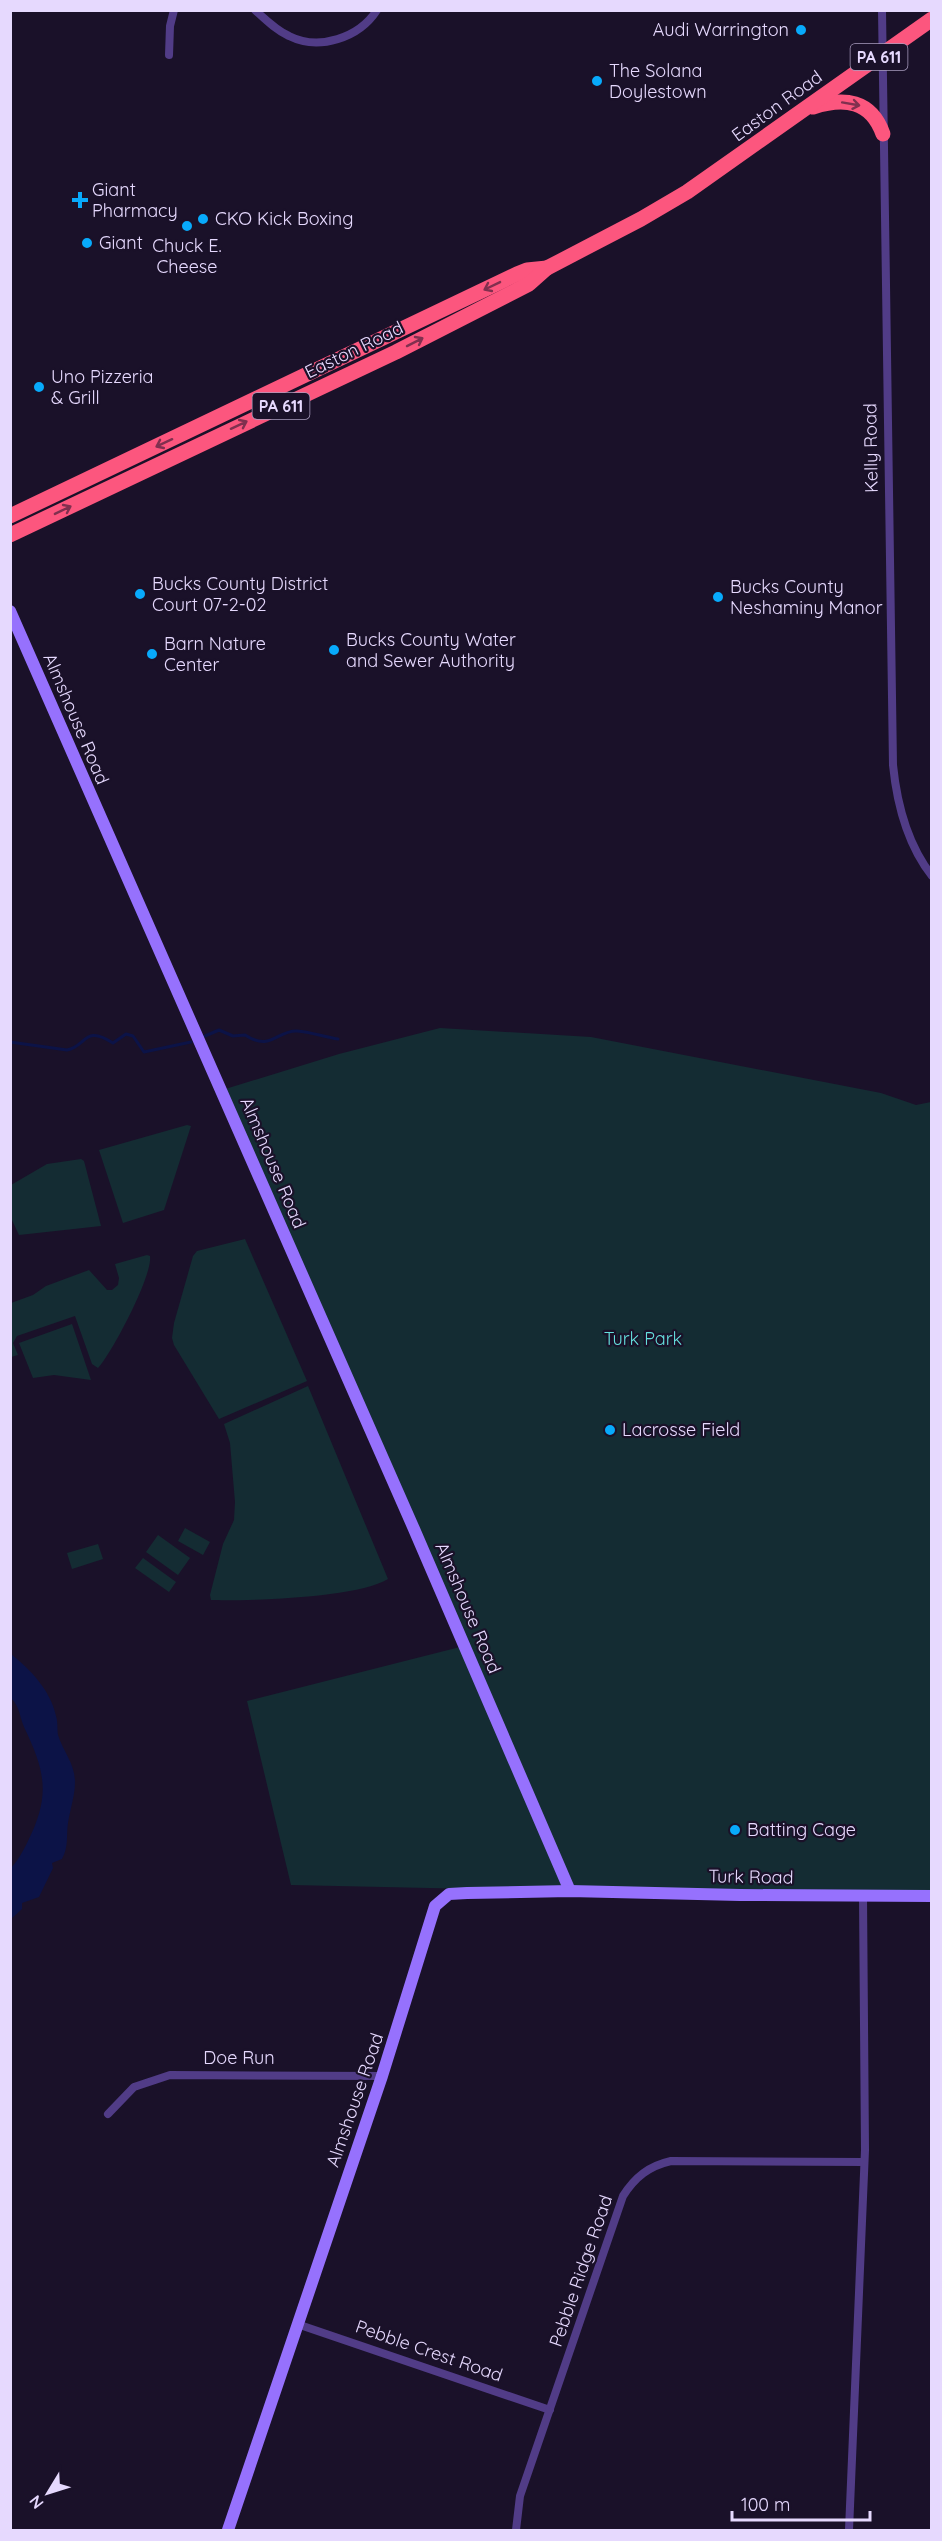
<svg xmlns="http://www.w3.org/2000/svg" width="942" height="2541" font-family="Quicksand,sans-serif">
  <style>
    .green { fill: #142c33 }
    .water { fill: #0c1347 }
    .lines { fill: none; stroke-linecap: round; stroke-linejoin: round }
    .stream { stroke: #0c1347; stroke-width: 3 }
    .street { stroke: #513c87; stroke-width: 8 }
    .secondary { stroke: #9671fd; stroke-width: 12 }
    .highway { stroke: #fc567e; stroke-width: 15 }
    .oneway { stroke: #80304f }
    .poi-dot { fill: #08aafb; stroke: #1a1129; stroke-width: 2 }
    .labels { text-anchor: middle; stroke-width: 4.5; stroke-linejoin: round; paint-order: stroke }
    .shield { fill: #1a1129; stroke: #a99dbe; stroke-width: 1.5 }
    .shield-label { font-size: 16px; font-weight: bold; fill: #e6d9fe }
    .poi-label { font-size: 18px; fill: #e6d9fe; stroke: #1a1129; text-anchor: start }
    .street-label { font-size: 18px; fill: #e6d9fe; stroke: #1a1129 }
    .park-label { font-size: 18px; fill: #65dfdd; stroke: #1a1129 }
  </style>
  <rect width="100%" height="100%" fill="#1a1129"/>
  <g class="green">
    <polygon points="440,1028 591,1037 881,1093 916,1105 931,1102 931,1892 570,1891 291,1885 247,1701 464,1646 222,1090 339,1054"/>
    <polygon points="187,1125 191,1126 164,1210 123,1223 99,1150"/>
    <polygon points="81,1159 84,1161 101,1226 19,1235 11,1218 11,1185 47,1164"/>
    <polygon points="245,1239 307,1381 219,1419 174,1345 172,1338 174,1323 193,1256 197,1251"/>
    <path d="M 147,1255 L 150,1256 C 153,1275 112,1353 98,1368 L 92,1364 L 75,1316 L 17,1336 L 13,1343 L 18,1355 L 11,1357 L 11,1303 L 33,1295 L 46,1286 L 89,1270 L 107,1290 L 112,1290 L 118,1285 L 119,1278 L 115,1264 Z"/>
    <polygon points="72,1324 91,1380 54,1375 33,1378 19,1343"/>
    <path d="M 308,1386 L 388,1579 C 357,1598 249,1601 211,1600 L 210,1595 L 223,1544 L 234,1520 L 235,1502 L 230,1443 L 224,1424 Z"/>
    <polygon points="185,1528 210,1542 203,1555 178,1541"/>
    <polygon points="158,1535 190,1558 178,1575 146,1552"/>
    <polygon points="98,1544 103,1559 72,1569 67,1553"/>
    <polygon points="143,1558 176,1582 169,1592 135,1568"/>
  </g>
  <path class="water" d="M 11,1654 C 30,1669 51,1691 56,1716 C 58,1722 57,1729 58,1735 C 63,1751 75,1764 75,1782 C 75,1796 70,1809 68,1823 C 66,1836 69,1846 62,1859 L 52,1863 L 53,1868 L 39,1897 L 22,1903 L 22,1909 L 11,1919 L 11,1868 C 19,1859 23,1851 28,1841 C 51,1795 45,1771 24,1727 C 19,1715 20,1707 11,1698 Z"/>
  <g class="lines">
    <g class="stream">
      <path d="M 205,1036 L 219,1030 L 233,1036 L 245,1035 C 271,1052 277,1030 297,1031 C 311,1032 324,1037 338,1039"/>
      <path d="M 10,1042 L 67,1050 C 87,1046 84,1024 113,1043 L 126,1034 L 133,1036 L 144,1052 L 191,1042"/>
    </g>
    <g class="street">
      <path d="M 255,10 C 266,20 276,30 289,36 C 319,51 359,38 377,10"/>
      <path d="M 882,10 L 893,765 C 897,805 907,844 932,876"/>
      <polyline points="169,55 170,26 174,10"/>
      <polyline points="108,2114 134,2087 170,2075 382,2076"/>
      <polyline points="297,2324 550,2410"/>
      <path d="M 516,2530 L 520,2496 L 623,2196 C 635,2177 649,2166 671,2161 L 864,2162"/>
      <polyline points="849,2530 865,2150 863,1896"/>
    </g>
    <g class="secondary">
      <polyline points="10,611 414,1529 570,1891"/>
      <polyline points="228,2530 382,2076 435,1906 449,1894 467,1893 570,1891 740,1895 932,1896"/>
    </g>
    <g class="highway">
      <path d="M 813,107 C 844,97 871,100 883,134"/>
      <polyline points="10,516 517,274 527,270 547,268"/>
      <polyline points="10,535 396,352 529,284 547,268 641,219 687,192 932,19"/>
    </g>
  </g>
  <defs><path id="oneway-shaft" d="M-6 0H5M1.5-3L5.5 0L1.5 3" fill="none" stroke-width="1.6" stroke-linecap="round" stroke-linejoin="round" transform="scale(1.5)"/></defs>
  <g class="oneway">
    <use href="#oneway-shaft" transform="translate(851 104) rotate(10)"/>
    <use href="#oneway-shaft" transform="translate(492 286) rotate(154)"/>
    <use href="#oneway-shaft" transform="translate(415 342) rotate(-27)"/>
    <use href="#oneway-shaft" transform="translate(239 425) rotate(-25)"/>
    <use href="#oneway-shaft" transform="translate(164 443) rotate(155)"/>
    <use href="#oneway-shaft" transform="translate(63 510) rotate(-26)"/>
  </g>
  <g class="poi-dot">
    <circle cx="801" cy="30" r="6"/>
    <circle cx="597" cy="81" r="6"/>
    <path d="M77 191h6v6h6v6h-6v6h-6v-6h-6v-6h6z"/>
    <circle cx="203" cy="219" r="6"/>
    <circle cx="187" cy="226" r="6"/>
    <circle cx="87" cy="243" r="6"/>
    <circle cx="39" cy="387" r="6"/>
    <circle cx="140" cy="594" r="6"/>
    <circle cx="718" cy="597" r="6"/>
    <circle cx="334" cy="650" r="6"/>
    <circle cx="152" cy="654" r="6"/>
    <circle cx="610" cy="1430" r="6"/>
    <circle cx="735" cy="1830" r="6"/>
  </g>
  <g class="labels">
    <g class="shield">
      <rect x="850.5" y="44" width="57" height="26" rx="4.5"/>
      <rect x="252.5" y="393" width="57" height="26" rx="4.5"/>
    </g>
    <g class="shield-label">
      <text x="879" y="63">PA 611</text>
      <text x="281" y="412">PA 611</text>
    </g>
    <g class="poi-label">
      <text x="789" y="36" text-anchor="end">Audi Warrington</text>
      <text x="609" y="77">The Solana<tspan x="609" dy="21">Doylestown</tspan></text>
      <text x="92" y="196">Giant<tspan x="92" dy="21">Pharmacy</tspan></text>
      <text x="215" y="225">CKO Kick Boxing</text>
      <text x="99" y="249">Giant</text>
      <text x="187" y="252" text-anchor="middle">Chuck E.<tspan x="187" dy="21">Cheese</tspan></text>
      <text x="51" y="383">Uno Pizzeria<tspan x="51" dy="21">&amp; Grill</tspan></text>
      <text x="152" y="590">Bucks County District<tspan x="152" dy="21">Court 07-2-02</tspan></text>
      <text x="730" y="593">Bucks County<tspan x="730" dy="21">Neshaminy Manor</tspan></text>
      <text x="346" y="646">Bucks County Water<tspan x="346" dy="21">and Sewer Authority</tspan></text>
      <text x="164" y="650">Barn Nature<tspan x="164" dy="21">Center</tspan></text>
      <text x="622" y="1436">Lacrosse Field</text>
      <text x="747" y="1836">Batting Cage</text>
    </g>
    <g class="street-label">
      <text transform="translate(777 106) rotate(-36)" y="6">Easton Road</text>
      <text transform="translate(354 350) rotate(-26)" y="6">Easton Road</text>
      <text transform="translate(871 448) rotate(-91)" y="6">Kelly Road</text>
      <text transform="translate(76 719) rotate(67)" y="6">Almshouse Road</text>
      <text transform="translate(273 1163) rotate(67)" y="6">Almshouse Road</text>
      <text transform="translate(468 1608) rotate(67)" y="6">Almshouse Road</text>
      <text transform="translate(751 1877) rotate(1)" y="6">Turk Road</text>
      <text x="239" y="2064">Doe Run</text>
      <text transform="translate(355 2100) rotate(-71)" y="6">Almshouse Road</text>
      <text transform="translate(581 2271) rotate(-71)" y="6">Pebble Ridge Road</text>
      <text transform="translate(429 2351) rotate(19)" y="6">Pebble Crest Road</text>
    </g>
    <g class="park-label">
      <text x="643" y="1345">Turk Park</text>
    </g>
  </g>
  <rect width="942" height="2541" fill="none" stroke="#e6d9fe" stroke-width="24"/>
  <g transform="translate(48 2493) rotate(232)" stroke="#1a1129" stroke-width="4.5" paint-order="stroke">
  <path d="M0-4.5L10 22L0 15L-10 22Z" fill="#e6d9fe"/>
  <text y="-9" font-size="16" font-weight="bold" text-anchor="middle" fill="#e6d9fe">N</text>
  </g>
  <path d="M732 2511v9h138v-9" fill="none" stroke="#e6d9fe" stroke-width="3"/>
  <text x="741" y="2511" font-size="18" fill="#e6d9fe" stroke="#1a1129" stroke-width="4.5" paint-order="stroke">100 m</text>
</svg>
